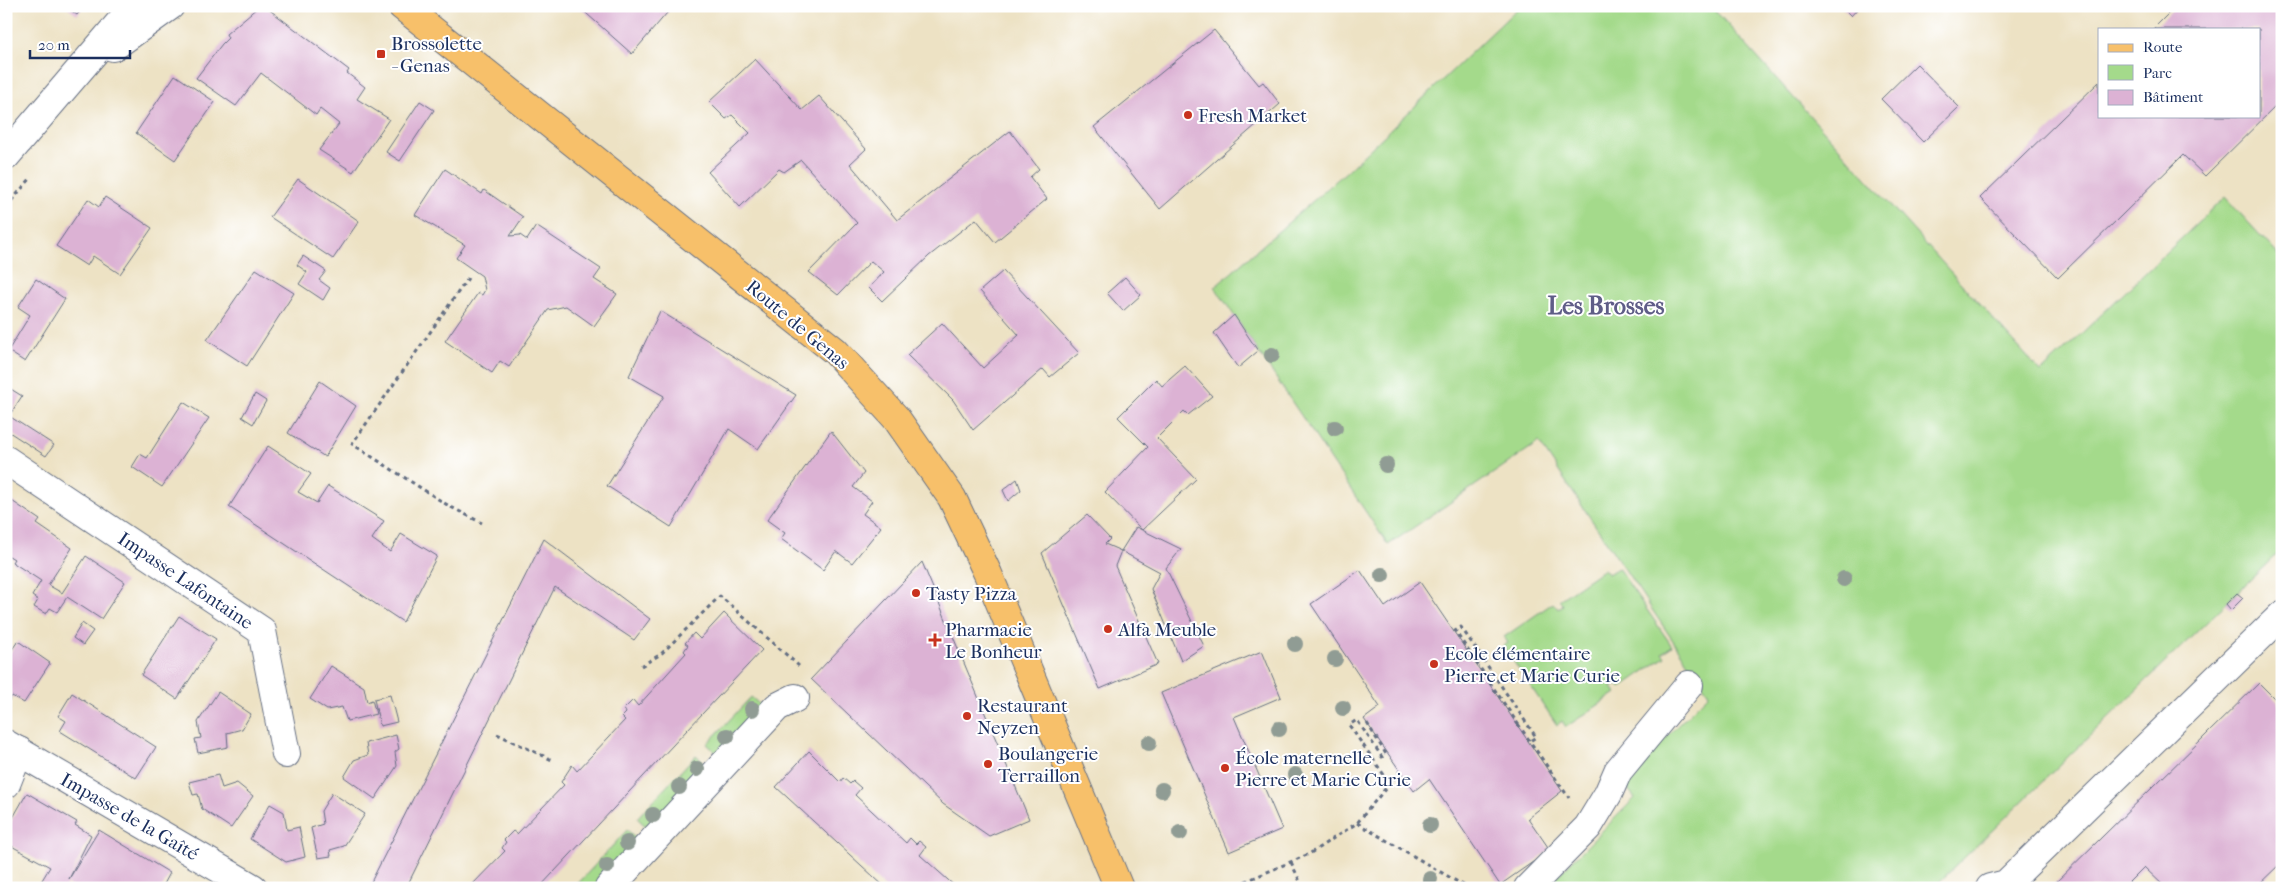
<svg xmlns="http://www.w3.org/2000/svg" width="2288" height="894" font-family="'IM FELL French Canon',serif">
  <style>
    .green { fill: #a4da8b; stroke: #608474 }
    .building { fill: #dcb2d4 }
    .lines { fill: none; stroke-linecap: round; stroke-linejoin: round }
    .minor-casing { stroke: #646e82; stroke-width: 30 }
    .major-casing { stroke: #646e82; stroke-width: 30 }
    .path { stroke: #646e82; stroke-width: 3; stroke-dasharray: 4 4; stroke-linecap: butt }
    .minor { stroke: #fff; stroke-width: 28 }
    .major { stroke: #f7c06b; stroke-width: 28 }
    .tree { fill: #909c94 }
    .poi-dot { fill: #c8321e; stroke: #fff; stroke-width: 2 }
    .labels { text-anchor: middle; stroke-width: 4; stroke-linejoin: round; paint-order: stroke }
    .poi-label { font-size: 19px; fill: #1b2f5e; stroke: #fff; text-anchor: start }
    .street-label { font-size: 19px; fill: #1b2f5e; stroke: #fff }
    .district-label { font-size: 24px; font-weight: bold; fill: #5f5d87; stroke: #fff }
  </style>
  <rect width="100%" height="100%" fill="#fff"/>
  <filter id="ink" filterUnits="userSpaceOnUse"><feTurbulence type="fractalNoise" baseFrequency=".02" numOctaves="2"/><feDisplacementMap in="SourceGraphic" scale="10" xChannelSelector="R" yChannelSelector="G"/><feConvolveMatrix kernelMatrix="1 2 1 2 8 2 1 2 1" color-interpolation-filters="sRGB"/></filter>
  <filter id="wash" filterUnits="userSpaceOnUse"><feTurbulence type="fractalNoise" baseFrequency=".0096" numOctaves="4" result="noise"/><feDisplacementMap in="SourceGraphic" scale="20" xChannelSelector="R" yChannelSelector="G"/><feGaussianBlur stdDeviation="1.12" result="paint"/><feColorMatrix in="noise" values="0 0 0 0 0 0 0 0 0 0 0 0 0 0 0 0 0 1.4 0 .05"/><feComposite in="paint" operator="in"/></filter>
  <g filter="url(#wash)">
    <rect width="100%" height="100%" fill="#ede2c4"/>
    <g class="green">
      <polygon points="1520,6 1711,6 2041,372 2225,197 2282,259 2282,549 1933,888 1545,888 1635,798 1622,781 1709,694 1539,442 1388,545 1215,287 1346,172"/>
      <polygon points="1618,568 1672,646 1662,653 1665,657 1620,688 1617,684 1612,687 1616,693 1566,727 1562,721 1557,725 1503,646 1508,643 1504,637 1553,603 1558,609 1563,605 1559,600 1604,569 1608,574"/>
      <polygon points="751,697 766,710 722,758 707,744"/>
      <polygon points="696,755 711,769 652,832 637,818"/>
      <polygon points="627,830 642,843 601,888 574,888"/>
    </g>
    <g id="blocks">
      <g class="building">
        <polygon points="65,6 84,6 77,15"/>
        <polygon points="578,6 673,6 632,54"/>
        <polygon points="1841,6 1860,6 1851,16"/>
        <polygon points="2176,6 2282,6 2282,100 2205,176 2183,155 2058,278 1980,198 2099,82 2099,116 2259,116 2259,29 2153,29"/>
        <polygon points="258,7 267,8 349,70 347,73 365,87 357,99 389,119 353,172 319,150 339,124 320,109 316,115 261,73 236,106 196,78 222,44 228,38 226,34"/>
        <polygon points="1214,30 1259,85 1263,82 1280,104 1160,209 1094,127"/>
        <polygon points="755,59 802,110 819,96 866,149 850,164 897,220 1010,131 1039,169 1030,177 1047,199 995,242 976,219 929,256 882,301 869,288 884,272 871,261 838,295 809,272 857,223 801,160 784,172 779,169 740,207 708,172 750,133 732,115 726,119 709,102"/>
        <polygon points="1917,64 1959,107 1923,142 1881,99"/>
        <polygon points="175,75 215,102 175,160 136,133"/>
        <polygon points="420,101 434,110 400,161 386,152"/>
        <polygon points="445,169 482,194 484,190 523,217 510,236 520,235 527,240 536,226 601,269 594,279 617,294 594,326 566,306 548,310 509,367 500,361 492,373 445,341 478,293 482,295 485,290 482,276 456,258 465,245 415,215"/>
        <polygon points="298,179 359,221 333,259 270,217"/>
        <polygon points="105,197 152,228 120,274 93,256 87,266 56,246 88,199 99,207"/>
        <polygon points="303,256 326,271 319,280 330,288 323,300 299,284 307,272 297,265"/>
        <polygon points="256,269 294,293 247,366 207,340"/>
        <polygon points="1003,271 1079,353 1050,377 1043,369 973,430 953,400 907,355 942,323 983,368 1019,335 980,291"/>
        <polygon points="1125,277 1141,295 1123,311 1107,293"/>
        <polygon points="36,279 65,299 25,362 8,351 30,315 18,307"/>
        <polygon points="660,311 796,395 758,449 729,429 671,527 607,486 664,396 629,376"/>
        <polygon points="1234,315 1258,351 1238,368 1214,333"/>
        <polygon points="1185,366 1212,396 1188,415 1184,411 1157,438 1196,479 1142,530 1105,492 1148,447 1118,417 1156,379 1162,386"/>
        <polygon points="320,381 356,406 325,457 288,433"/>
        <polygon points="6,386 22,396 9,416 54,445 46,456 6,430"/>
        <polygon points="255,394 266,401 253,424 242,417"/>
        <polygon points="183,402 209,418 162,487 132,467 140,454 147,458"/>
        <polygon points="831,431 864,473 853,487 872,501 863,514 881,527 852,563 836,551 823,570 781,539 785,533 767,520"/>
        <polygon points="268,446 311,474 298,492 317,503 328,486 384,521 372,539 390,552 401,534 437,556 403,622 229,507"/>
        <polygon points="1017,479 1021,490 1008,501 1003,490"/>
        <polygon points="6,497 40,520 37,524 72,548 48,585 62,593 86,556 125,582 101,619 67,597 57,612 50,608 46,614 34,607 38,600 32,596 41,581 12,562 14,559 6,554"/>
        <polygon points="1087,515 1110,539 1105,544 1121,551 1115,566 1158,664 1100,689 1042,553"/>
        <polygon points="1136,527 1181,549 1166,568 1204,646 1181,661 1151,589 1160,572 1121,551"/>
        <polygon points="544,539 650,619 634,640 555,587 406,888 368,888"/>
        <polygon points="922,562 1029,819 989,836 943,804 811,679"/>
        <polygon points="1360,570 1385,607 1420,582 1562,791 1528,818 1550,850 1500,885 1429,779 1414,791 1364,719 1380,707 1311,604"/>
        <polygon points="2237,593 2243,598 2231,610 2226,604"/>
        <polygon points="724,613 762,650 539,888 469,888 505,851 502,848 506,842 504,840 513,831 517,834 564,785 561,782 572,765 577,771 625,720 622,717 626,713 624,709 633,700 638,706 686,653 684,651 688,645 685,643 694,633 700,639"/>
        <polygon points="179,616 216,639 177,699 141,675"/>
        <polygon points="82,623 93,631 83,645 73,638"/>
        <polygon points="18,641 50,663 24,703 12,696 6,705 6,658"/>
        <polygon points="1262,651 1281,697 1234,717 1282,829 1229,852 1161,693"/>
        <polygon points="331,666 364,687 367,702 372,700 376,714 347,721 342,707 327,710 310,699"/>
        <polygon points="2259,683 2282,706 2282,862 2255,888 2166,888 2144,867 2123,888 2050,888"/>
        <polygon points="218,692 251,714 242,729 227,733 228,747 198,753 195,739 201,738 198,722"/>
        <polygon points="72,693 156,747 136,778 60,731 66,721 58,716"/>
        <polygon points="390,695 397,722 380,726 374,699"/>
        <polygon points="396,735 399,749 395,752 397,766 375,799 344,777 354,760 368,755 366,743"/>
        <polygon points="809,751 840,782 843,778 850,784 853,781 861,788 855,795 906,843 910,838 916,844 919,841 926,847 920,855 957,888 886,888 776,787"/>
        <polygon points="218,775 222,788 237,783 253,796 231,828 202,809 198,794 193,795 189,782"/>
        <polygon points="27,793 77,822 75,825 91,835 69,879 99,830 170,873 162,888 73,888 67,884 65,888 43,888 39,885 50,867 6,843 6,830"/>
        <polygon points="332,793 365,814 344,846 330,850 331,856 318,858 311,828 323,824 321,811"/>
        <polygon points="270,804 284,812 287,830 299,827 305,857 286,862 250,839"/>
      </g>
    </g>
  </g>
  <g filter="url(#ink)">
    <use href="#blocks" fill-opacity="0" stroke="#646e82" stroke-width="1"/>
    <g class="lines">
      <g class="minor-casing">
        <g id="minor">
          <polyline points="113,47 170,6"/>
          <polyline points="6,156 134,6"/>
          <polyline points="6,460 262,631 286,754"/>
          <polyline points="6,744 253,888"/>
          <polyline points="6,784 19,751"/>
          <polyline points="609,888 777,707 795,698"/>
          <polyline points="1528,888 1588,827 1608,794 1618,771 1689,685"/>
          <polyline points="1990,888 2006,884 2282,615"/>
        </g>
      </g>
      <g class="major-casing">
        <polyline id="major" points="402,6 835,351 896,418 952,498 988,574 1119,888"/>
      </g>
      <g class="path">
        <polyline points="6,207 30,179"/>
        <polyline points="468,278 352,444 449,506 482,523"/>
        <polyline points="641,666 661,654 720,596 799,666"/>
        <polyline points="1367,723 1386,754 1382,757 1357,720 1349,725 1389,782"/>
        <polyline points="1518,724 1569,798"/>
        <polyline points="1517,725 1518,724 1455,631 1461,627 1536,737 1530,741"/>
        <polyline points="497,734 552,760"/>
        <polyline points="1357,823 1468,888"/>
        <polyline points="1291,862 1303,888"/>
        <polyline points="1230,888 1309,854 1357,823 1400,771"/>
      </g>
      <use href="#minor" class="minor"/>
      <use href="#major" class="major"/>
    </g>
    <g class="tree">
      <circle cx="1272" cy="355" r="8"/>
      <circle cx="1335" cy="428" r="8"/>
      <circle cx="1386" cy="465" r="8"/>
      <circle cx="1382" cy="575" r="8"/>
      <circle cx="1844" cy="579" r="8"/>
      <circle cx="1295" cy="644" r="8"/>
      <circle cx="1335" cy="659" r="8"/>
      <circle cx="1343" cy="708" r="8"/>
      <circle cx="752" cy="709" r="8"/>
      <circle cx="1279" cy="729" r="8"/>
      <circle cx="727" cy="736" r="8"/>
      <circle cx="1149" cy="743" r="8"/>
      <circle cx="697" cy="769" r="8"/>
      <circle cx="1295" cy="775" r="8"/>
      <circle cx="679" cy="787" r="8"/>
      <circle cx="1162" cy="790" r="8"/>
      <circle cx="653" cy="815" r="8"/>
      <circle cx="1430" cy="825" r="8"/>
      <circle cx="1180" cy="833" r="8"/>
      <circle cx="627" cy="843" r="8"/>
      <circle cx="607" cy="866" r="8"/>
      <circle cx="1430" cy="879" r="8"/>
    </g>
  </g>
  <g class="poi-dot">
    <rect x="376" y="49" width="10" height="10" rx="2.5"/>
    <circle cx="1188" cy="115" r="5"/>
    <circle cx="916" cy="593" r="5"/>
    <circle cx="1108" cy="629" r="5"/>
    <path d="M932.5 632.5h5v5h5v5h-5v5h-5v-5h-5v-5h5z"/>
    <circle cx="1434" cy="664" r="5"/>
    <circle cx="967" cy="716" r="5"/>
    <circle cx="988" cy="764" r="5"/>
    <circle cx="1225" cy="768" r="5"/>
  </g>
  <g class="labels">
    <g class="poi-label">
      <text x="391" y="50">Brossolette<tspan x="391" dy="22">- Genas</tspan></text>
      <text x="1198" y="122">Fresh Market</text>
      <text x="926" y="600">Tasty Pizza</text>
      <text x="945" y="636">Pharmacie<tspan x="945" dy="22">Le Bonheur</tspan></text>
      <text x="1118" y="636">Alfa Meuble</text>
      <text x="1444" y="660">Ecole élémentaire<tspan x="1444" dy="22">Pierre et Marie Curie</tspan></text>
      <text x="977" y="712">Restaurant<tspan x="977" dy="22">Neyzen</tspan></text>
      <text x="998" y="760">Boulangerie<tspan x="998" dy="22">Terraillon</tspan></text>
      <text x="1235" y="764">École maternelle<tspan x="1235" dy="22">Pierre et Marie Curie</tspan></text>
    </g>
    <g class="street-label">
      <text transform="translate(798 324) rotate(40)" y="7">Route de Genas</text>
      <text transform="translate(186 580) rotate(34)" y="7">Impasse Lafontaine</text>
      <text transform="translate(130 816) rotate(30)" y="7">Impasse de la Gaîté</text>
    </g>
    <g class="district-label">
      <text x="1606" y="314">Les Brosses</text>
    </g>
  </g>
  <rect width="2288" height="894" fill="none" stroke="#fff" stroke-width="25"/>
  <rect x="2098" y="28" width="162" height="90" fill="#ffffff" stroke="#a4acbf"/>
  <rect x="2108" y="44" width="25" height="8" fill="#f7c06b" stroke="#a4acbf"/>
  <text x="2143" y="52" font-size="15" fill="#1b2f5e">Route</text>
  <rect x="2108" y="65" width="25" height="15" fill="#a4da8b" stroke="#a4acbf"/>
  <text x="2143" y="78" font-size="15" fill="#1b2f5e">Parc</text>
  <rect x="2108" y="90" width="25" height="15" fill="#dcb2d4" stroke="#a4acbf"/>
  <text x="2143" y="102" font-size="15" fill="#1b2f5e">Bâtiment</text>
  <path d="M30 50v8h100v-8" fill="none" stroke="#1b2f5e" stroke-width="2.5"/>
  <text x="38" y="50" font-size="15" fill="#1b2f5e" stroke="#ffffff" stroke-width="4" paint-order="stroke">20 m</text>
</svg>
